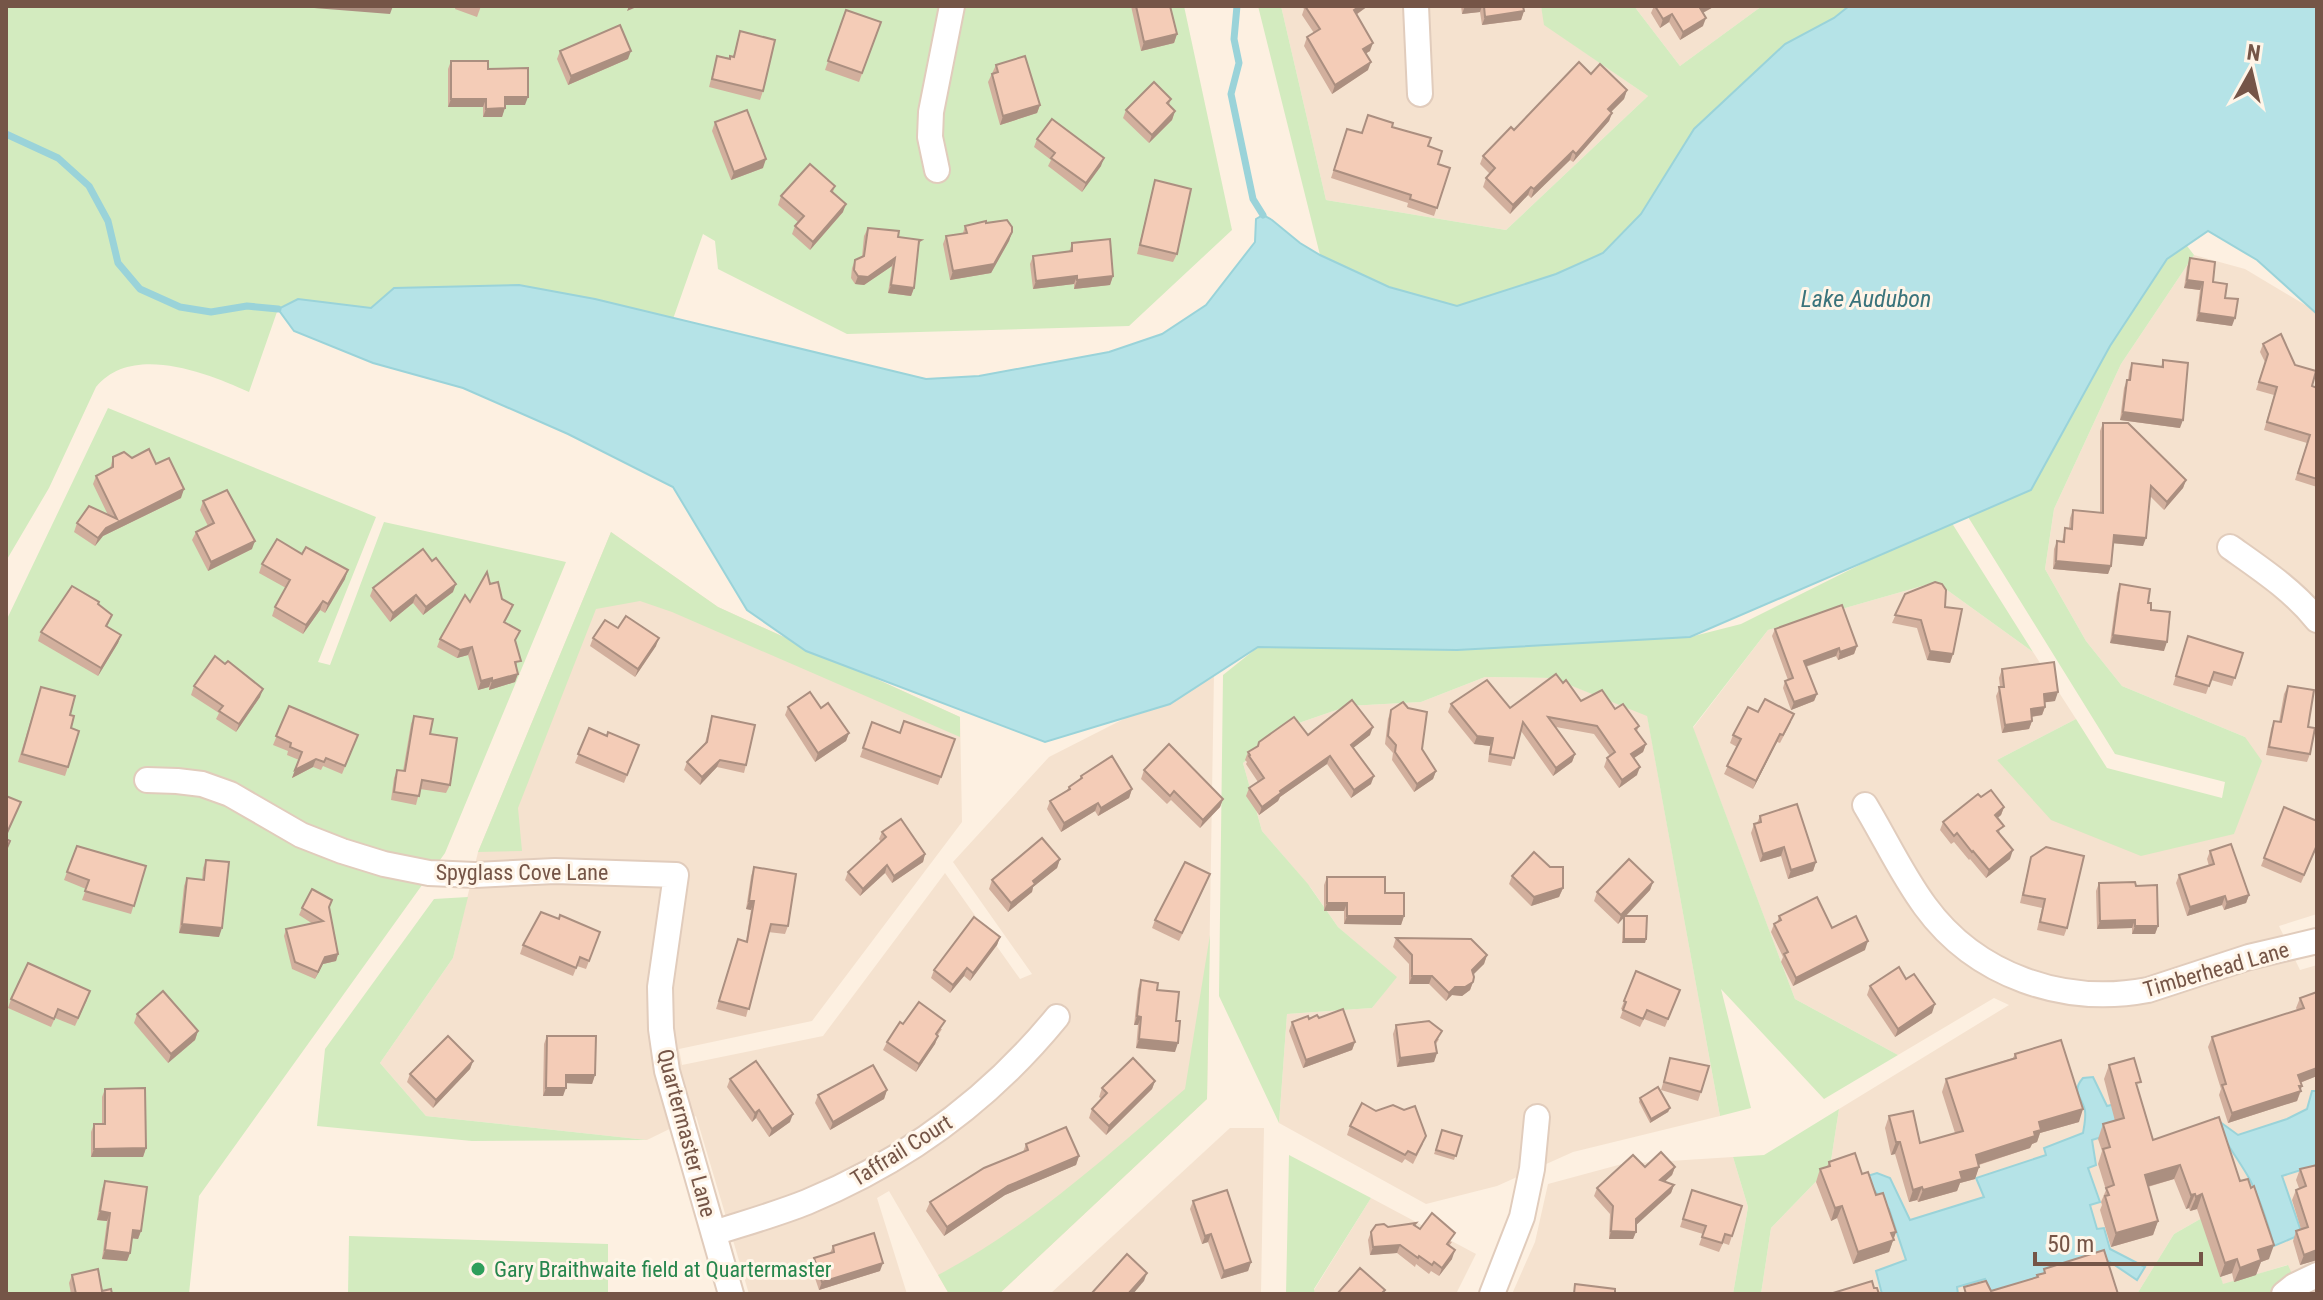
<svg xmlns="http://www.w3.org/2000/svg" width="2323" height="1300" font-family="'Roboto Condensed',sans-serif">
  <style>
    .residential { fill: #f5e2cf }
    .green { fill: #d3ebbf }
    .water { fill: #b5e3e7; stroke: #9ad3d9; stroke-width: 2 }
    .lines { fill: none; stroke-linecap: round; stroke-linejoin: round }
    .stream { stroke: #9ad3d9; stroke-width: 7 }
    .street-casing { stroke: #e1ccbc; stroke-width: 28 }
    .street { stroke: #fff; stroke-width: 24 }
    .wall { fill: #d2af9d }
    .shaded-wall { fill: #ab8f80 }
    .building { fill: #f4ccb7; stroke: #ab8f80; stroke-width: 2 }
    .leisure-dot { fill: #2e9e5b; stroke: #fff5e8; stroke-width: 3 }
    .labels { text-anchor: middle; stroke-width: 6; stroke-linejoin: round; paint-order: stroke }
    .street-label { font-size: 22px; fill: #755547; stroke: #fff5e8 }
    .leisure-label { font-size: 22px; fill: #27864d; stroke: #fff5e8; text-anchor: start }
    .water-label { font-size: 24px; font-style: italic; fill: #3a747c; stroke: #fff5e8 }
  </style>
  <rect width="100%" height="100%" fill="#fdf0e1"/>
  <g class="residential">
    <polygon points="1281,6 1541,6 1545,25 1648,96 1506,230 1326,200"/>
    <polygon points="1634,6 1762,6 1680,66"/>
    <polygon points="2194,255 2245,269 2317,312 2317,914 2279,926 2300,970 2317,965 2317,1294 2301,1294 2287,1265 2223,1285 2202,1218 2174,1234 2137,1294 1761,1294 1771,1228 1830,1167 1839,1109 2009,1005 1994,998 1898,1055 1795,999 1693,728 1768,630 1936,582 2033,652 2076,719 1997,760 2234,834 2245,737 2122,686 2086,641 2045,569 2054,509 2121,364"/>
    <polygon points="611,532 718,607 960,717 962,822 812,1021 679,1049 682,1065 823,1036 945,873 1020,979 1032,974 953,862 1049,757 1214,673 1207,1099 999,1294 949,1294 889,1191 877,1198 907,1294 749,1294 696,1116 647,1140 426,1116 380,1063 453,958 478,852"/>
    <polygon points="1485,677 1552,678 1647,715 1720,1116 1573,1152 1497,1186 1426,1204 1279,1123 1287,1014 1372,1008 1396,977 1338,927 1311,888 1262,831 1243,763 1293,725 1348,706 1421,702"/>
    <polygon points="1230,1128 1264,1128 1261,1294 1050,1294"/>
    <polygon points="1733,1157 1748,1207 1733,1294 1512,1294 1535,1242 1548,1184 1622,1164"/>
    <polygon points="1371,1198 1476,1254 1456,1294 1315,1294 1314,1290"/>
  </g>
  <g class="green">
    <path d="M 6,6 L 1184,6 L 1232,230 L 1129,326 L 847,334 L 718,269 L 715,241 L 703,234 L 673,319 L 595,299 L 519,285 L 371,308 L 298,299 L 278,309 L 249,392 C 207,373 132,343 96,387 L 49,488 L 6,561 Z"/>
    <polygon points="1258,6 1281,6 1326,200 1506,230 1648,96 1544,25 1541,6 1634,6 1680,66 1762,6 1849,6 1834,18 1785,44 1694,129 1641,214 1603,253 1556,274 1457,306 1389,287 1320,255"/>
    <polygon points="2171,225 2194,255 2121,364 2054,509 2045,569 2086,641 2122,686 2245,737 2262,761 2234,834 2141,856 2051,820 1997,760 2076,719 2107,768 2222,798 2225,782 2115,754 1965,512"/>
    <polygon points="108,408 376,517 318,662 330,665 384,522 566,562 445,853 199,1196 189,1294 6,1294 6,621"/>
    <polygon points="1950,520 2033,652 1936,582 1768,630 1693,727 1795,999 1898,1055 1824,1099 1721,989 1751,1108 1720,1116 1647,716 1552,678 1485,677 1421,702 1348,706 1293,725 1243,763 1262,831 1308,884 1338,927 1397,977 1372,1008 1287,1014 1279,1123 1219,996 1223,675 1258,647 1457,650 1690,637 1741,624"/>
    <polygon points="611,532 718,607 960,717 960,737 672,612 640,601 596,609 518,808 522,851 478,852"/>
    <polygon points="468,897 453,958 380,1063 426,1116 647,1140 472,1141 317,1126 325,1049 434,899"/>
    <path d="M 1210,935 L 1207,1099 L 999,1294 L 949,1294 L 938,1275 C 1028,1228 1108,1155 1185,1089 Z"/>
    <polygon points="1839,1109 1830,1167 1771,1228 1761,1294 1733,1294 1748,1207 1733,1157 1764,1155"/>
    <polygon points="1289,1155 1371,1198 1314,1289 1315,1294 1286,1294"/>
    <polygon points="2202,1218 2223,1284 2288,1265 2301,1294 2137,1294 2174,1234"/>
    <polygon points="349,1236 608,1244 608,1294 348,1294"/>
  </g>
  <g class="water">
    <polygon points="1849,6 2317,6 2317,314 2257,260 2208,231 2167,259 2110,346 2031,490 1690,637 1457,650 1258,647 1170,704 1045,742 806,651 747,610 673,487 568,434 463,388 373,363 294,331 278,309 298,299 371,308 394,288 519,285 595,299 926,379 979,376 1109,352 1162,334 1206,305 1255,242 1256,219 1263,215 1272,220 1300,243 1320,255 1389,287 1457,306 1556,274 1603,253 1641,214 1694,129 1785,44 1834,18"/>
    <path d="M 2093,1077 L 2107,1106 L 2136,1099 L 2143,1124 L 2092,1140 L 2096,1165 L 2088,1168 L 2100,1202 L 2090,1205 L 2097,1229 L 2104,1228 L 2110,1249 L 2145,1267 L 2137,1280 L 2104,1258 L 2087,1259 L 1991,1294 L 1985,1279 L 1957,1287 L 1958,1294 L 1882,1294 L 1876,1271 L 1906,1260 L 1889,1209 L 1864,1177 L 1877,1173 L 1890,1178 L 1910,1220 L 1984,1197 L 1976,1178 L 2046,1155 L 2044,1148 L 2083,1133 C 2084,1127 2086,1118 2085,1111 C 2083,1097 2070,1093 2083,1078 Z"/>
    <path d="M 2312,1091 L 2317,1091 L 2317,1165 L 2282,1176 L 2302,1234 L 2274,1246 C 2268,1224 2261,1201 2250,1180 C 2239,1159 2223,1142 2216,1119 L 2238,1135 L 2287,1119 L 2307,1109 Z"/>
  </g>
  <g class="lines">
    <g class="stream">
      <polyline points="1237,6 1234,39 1239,63 1231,94 1253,199 1263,215"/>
      <polyline points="6,134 58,158 89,186 108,221 118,263 140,289 180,307 211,312 247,306 278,309"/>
    </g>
    <g class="street-casing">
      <g id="street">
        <polyline points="1416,6 1420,94"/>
        <polyline points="937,170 930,137 931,112 952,6"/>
        <path d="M 2230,547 C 2261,569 2293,590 2317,620"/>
        <polyline points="147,780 177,781 202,784 230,794 301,835 342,851 384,864 429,873 475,875 555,871 676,875 660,987 661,1029 667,1071 731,1294"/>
        <path d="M 1865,805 C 1885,838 1902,875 1925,906 C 1976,976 2064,1006 2148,990 L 2249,957 L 2317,941"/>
        <path d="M 714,1233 C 745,1223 777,1214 807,1202 C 906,1161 990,1099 1057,1017"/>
        <polyline points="1492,1294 1522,1217 1532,1169 1537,1117"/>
        <polyline points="2284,1294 2294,1286 2317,1275"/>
      </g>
    </g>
    <use href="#street" class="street"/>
  </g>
  <g class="wall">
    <polygon points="456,6 481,6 477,17 455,9"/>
    <polygon points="1131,6 1170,6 1177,34 1174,43 1141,51"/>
    <polygon points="1302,6 1368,6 1356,15 1370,51 1366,53 1368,70 1332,94 1304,46 1307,37 1314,33 1302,15 1304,9"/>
    <polygon points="1461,6 1523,6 1524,11 1521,20 1482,25 1480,12 1462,14"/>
    <polygon points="1654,6 1715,6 1703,13 1703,26 1680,40 1669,22 1660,28 1651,13"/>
    <polygon points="846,10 881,22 859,82 825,70"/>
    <polygon points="740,31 763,91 760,100 709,87 717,56 730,58 733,57"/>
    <polygon points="560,51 628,59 568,85 557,59"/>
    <polygon points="451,61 488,69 525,105 505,105 502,117 483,117 483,107 448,107 448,69"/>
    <polygon points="996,65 1040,105 1037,113 1000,125 988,82"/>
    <polygon points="1591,74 1627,90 1624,99 1611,112 1612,113 1609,121 1573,162 1570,160 1531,198 1528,195 1510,214 1483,187 1486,178 1490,174 1480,164 1483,156 1514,130"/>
    <polygon points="1171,99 1169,105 1175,111 1172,120 1149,143 1123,118 1126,110"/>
    <polygon points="715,122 763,168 731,180 712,131"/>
    <polygon points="1392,127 1428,146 1438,164 1450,168 1434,216 1407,207 1408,203 1331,178 1347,129 1362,133"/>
    <polygon points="1037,139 1101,166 1082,192 1048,166 1051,160 1034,147"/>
    <polygon points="1155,180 1177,254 1173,262 1137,254"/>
    <polygon points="835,186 833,192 843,212 810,250 792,234 795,226 798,222 778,205 781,196"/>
    <polygon points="986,223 1012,232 1009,241 991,273 950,280 943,244 946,236 963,233 965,226"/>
    <polygon points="868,228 898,237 921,240 918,247 914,288 911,296 888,293 892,266 864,285 855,284 851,278 852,268 855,260 862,257 864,236"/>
    <polygon points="1072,243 1113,276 1110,285 1074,289 1074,284 1033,289 1030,264 1033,256 1069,252"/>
    <polygon points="2190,258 2213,282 2225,298 2232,326 2196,321 2200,290 2184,288 2187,267"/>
    <polygon points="2263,344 2295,365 2312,386 2317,388 2317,487 2295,480 2307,443 2264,430 2274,395 2256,390 2265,362 2260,352"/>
    <polygon points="2163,360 2180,428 2120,420 2124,388 2127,380 2128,380 2129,371 2132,363 2161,367"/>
    <polygon points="2103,423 2186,480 2183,488 2164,510 2150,496 2143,546 2113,543 2111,566 2108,574 2053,569 2054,549 2057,541 2062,542 2065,528 2069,528 2070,518 2073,510 2100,513 2100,431"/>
    <polygon points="113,457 132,458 156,464 181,498 103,536 95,546 74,532 77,523 108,515 93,484 96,476 110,469"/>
    <polygon points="203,501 252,549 208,571 192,540 196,532 208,526 200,510"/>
    <polygon points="262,564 345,579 325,613 320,610 303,634 272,616 275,607 286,588 259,573"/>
    <polygon points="490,584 502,599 510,613 505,622 516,642 517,669 515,682 489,690 489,687 478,690 468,655 457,658 437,647 440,639 470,602"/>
    <polygon points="2120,584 2148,603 2164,651 2110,643 2117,593"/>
    <polygon points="373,588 453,592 423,615 413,603 390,622 370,596"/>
    <polygon points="1905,594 1945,607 1953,654 1950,663 1927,660 1917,628 1892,623"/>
    <polygon points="98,604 112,615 107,627 121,635 118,643 98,676 38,641 41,632"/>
    <polygon points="618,628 656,646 635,677 590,646 593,638"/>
    <polygon points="1775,629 1857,646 1854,654 1838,660 1836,656 1806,667 1817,694 1814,701 1791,710 1783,688 1785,681 1788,680 1772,636"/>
    <polygon points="2185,645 2243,653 2232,686 2211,680 2206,694 2173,685"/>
    <polygon points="2002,669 2055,701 2045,702 2045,707 2042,715 2032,717 2032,721 2029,729 2002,733 1996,696 2000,687 1999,678"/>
    <polygon points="1563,683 1581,701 1615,709 1639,726 1637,731 1646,744 1643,752 1634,758 1637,775 1619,788 1604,767 1607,758 1610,756 1594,734 1556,727 1575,754 1572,762 1553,776 1521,731 1511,766 1488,762 1490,746 1474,744 1448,712 1451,704 1510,708"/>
    <polygon points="194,686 260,697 236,732 216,719 219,713 191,695"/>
    <polygon points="2288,686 2308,727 2310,754 2307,762 2266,755 2271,729 2274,721 2279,722 2284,694"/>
    <polygon points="41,687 70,715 71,728 68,767 65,776 18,762"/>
    <polygon points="289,706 358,735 342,774 323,766 321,770 313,767 292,778 299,760 287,755 288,751 273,745"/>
    <polygon points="788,707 849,733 846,741 815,762 785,715"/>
    <polygon points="1391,710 1436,771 1433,779 1414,792 1392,760 1393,753 1385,744 1388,719"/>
    <polygon points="1758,712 1791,722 1780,743 1777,742 1753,789 1724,774 1737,747 1730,743 1733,735"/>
    <polygon points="414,716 430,734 450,785 446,793 420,789 416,805 391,800 394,778 397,770 403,771 411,724"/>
    <polygon points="712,716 746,765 744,773 717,767 700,785 684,770 687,762 705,743"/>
    <polygon points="872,722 900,733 955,739 938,785 860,757"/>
    <polygon points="589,728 607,736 639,745 624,783 575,763"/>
    <polygon points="1308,735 1370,735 1353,748 1371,784 1351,798 1327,764 1280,797 1278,801 1259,815 1246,796 1249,788 1258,782 1246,764 1247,762 1245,760 1248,752"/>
    <polygon points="1144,770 1223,799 1220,807 1200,828 1171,800 1167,804 1141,779"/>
    <polygon points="1081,776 1132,789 1129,798 1098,816 1095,811 1061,832 1047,809 1050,801 1067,790 1069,787 1079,780"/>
    <polygon points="1981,797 2004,807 2001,815 1997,818 2000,834 2010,859 1986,878 1970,859 1969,860 1954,842 1951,844 1940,830 1943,822"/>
    <polygon points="2284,807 2317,846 2301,883 2261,866"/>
    <polygon points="1760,816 1816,862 1813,871 1788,879 1781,856 1760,862 1751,833 1754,824 1757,823"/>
    <polygon points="882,832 925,854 923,862 892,883 885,873 860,896 845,880 848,872 881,842 879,839"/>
    <polygon points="2210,851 2249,895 2246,903 2224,910 2222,905 2187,916 2176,883 2179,875 2209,866 2207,859"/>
    <polygon points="2031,857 2067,928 2064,936 2037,930 2042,908 2020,903"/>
    <polygon points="1060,859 1057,868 1033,887 1032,892 1008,912 989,889 992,880"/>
    <polygon points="206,860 219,937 179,933 184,886 187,878 202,880 203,868"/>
    <polygon points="146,866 131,914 82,900 86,889 64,880 67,872"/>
    <polygon points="754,867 788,926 785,934 768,932 746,1017 716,1009 738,939 746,941 751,910 746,909 751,876"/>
    <polygon points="1512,876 1563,888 1559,897 1531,906 1509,884"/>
    <polygon points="1327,877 1385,893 1404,916 1401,925 1344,924 1344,911 1324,911 1324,885"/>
    <polygon points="1207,882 1179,941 1152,928 1155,920"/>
    <polygon points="1653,882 1650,890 1626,916 1646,939 1645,943 1622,943 1623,918 1618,924 1594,901 1597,892"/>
    <polygon points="2099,883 2136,886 2158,926 2155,934 2132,934 2132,928 2097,929 2096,891"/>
    <polygon points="302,908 329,908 338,954 336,961 323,964 315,979 292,969 284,936 286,929 313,924 299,915"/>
    <polygon points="1779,916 1832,928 1865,950 1793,986 1781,962 1783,957 1771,932 1774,924 1777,923"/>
    <polygon points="600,932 586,969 577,966 573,976 520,954 523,945"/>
    <polygon points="1000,937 997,945 970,981 964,976 950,993 931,978 934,970"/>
    <polygon points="1396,938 1487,955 1484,964 1473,974 1473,982 1470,990 1462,996 1452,995 1446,1001 1429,984 1409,984 1409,964 1393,947"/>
    <polygon points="1636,971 1680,990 1665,1027 1644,1019 1640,1027 1620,1018 1623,1010 1621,1009"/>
    <polygon points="1141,980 1157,990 1176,1021 1175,1052 1136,1048 1138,1025 1134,1025 1138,989"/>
    <polygon points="1870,986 1932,1013 1895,1037 1867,995"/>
    <polygon points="2317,992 2317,1076 2300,1083 2301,1091 2297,1101 2228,1123 2219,1095 2221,1089 2208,1047 2212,1037 2297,1010 2296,1008 2300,998"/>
    <polygon points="11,999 87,1000 75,1026 55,1018 51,1027 8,1008"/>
    <polygon points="137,1014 198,1031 195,1040 168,1063 134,1023"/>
    <polygon points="1319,1018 1355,1042 1352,1050 1303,1068 1289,1031 1292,1022 1309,1019"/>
    <polygon points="903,1024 942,1029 938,1035 935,1044 916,1072 883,1050 887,1042"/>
    <polygon points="1396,1025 1439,1039 1436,1044 1437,1053 1434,1062 1397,1067 1393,1034"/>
    <polygon points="547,1036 595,1075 592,1084 566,1083 563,1096 543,1096 544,1044"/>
    <polygon points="2015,1054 2079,1122 2040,1133 2037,1142 2032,1144 2030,1148 1979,1165 1979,1167 1975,1179 1960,1183 1957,1191 1918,1202 1917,1200 1909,1202 1895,1154 1891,1155 1885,1128 1889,1116 1920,1143 1955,1133 1942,1092 1946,1079 2013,1058"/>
    <polygon points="1670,1058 1701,1092 1698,1101 1661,1090"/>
    <polygon points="473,1061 470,1069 433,1108 407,1082 410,1074"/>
    <polygon points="2109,1065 2138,1090 2153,1140 2240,1181 2269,1259 2261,1262 2256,1275 2234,1282 2232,1273 2220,1277 2197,1209 2190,1211 2189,1208 2186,1209 2174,1179 2148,1187 2158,1221 2153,1235 2111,1247 2100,1210 2102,1205 2101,1202 2106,1190 2098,1164 2102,1151 2098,1139 2103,1124 2115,1121 2104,1079"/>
    <polygon points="730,1079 790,1122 769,1137 756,1118 752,1122 727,1087"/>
    <polygon points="1155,1081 1152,1089 1106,1135 1089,1118 1092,1109 1102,1099 1099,1097 1102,1088"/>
    <polygon points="105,1089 146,1148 143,1157 91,1157 91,1132 94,1124 102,1124 102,1097"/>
    <polygon points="887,1090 884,1099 830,1130 815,1103 818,1095"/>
    <polygon points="1640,1098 1670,1108 1668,1112 1650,1123 1639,1102"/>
    <polygon points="1376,1111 1423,1144 1413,1164 1405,1159 1402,1163 1347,1135 1350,1126"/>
    <polygon points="1442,1130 1462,1136 1454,1160 1434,1154"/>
    <polygon points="1026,1144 1079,1156 1076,1165 1005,1195 944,1236 926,1211 930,1202 1023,1152"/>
    <polygon points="1829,1162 1862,1174 1876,1195 1896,1232 1889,1252 1853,1264 1837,1218 1831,1221 1816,1182 1820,1169 1827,1167"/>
    <polygon points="2317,1165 2317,1260 2300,1265 2293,1241 2296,1231 2301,1229 2292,1200 2296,1190 2299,1188 2296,1180 2300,1169"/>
    <polygon points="1645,1167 1675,1167 1672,1175 1664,1182 1674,1185 1671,1193 1636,1225 1636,1232 1633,1239 1609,1239 1610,1214 1594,1196 1597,1188"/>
    <polygon points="105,1181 141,1231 138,1239 132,1238 130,1253 127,1261 102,1259 107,1221 97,1220 102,1189"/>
    <polygon points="1692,1190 1742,1206 1729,1245 1723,1243 1719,1252 1699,1245 1703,1234 1680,1227"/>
    <polygon points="1193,1201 1251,1262 1248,1271 1221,1279 1208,1242 1202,1244 1190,1209"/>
    <polygon points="1415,1225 1420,1229 1452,1242 1449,1246 1452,1259 1439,1276 1431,1271 1429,1274 1416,1264 1415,1267 1397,1253 1370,1255 1368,1240 1371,1232 1388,1227"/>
    <polygon points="833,1246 880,1271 819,1290 811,1266 814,1258 830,1253"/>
    <polygon points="72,1275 102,1291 112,1294 71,1294 69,1283"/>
  </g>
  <g class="shaded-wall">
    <polygon points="315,6 393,6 390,14 314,8"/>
    <polygon points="629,6 639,6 627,11"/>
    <polygon points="1360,6 1368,6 1351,18 1354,10"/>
    <polygon points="1465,6 1482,6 1480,12 1462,14"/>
    <polygon points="1704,6 1715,6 1697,16 1700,8"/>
    <polygon points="1524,11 1521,20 1482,25 1485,17"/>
    <polygon points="1672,14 1669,22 1660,28 1663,19"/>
    <polygon points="1706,18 1703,26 1680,40 1683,32"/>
    <polygon points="1177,34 1174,43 1141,51 1144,42"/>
    <polygon points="1373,43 1370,51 1360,57 1363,49"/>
    <polygon points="631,51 628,59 568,85 571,76"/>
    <polygon points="1371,62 1368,70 1332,94 1335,85"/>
    <polygon points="1627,90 1624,99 1605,118 1608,109"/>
    <polygon points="505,97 528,97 525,105 502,105"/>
    <polygon points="451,99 486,99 483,107 448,107"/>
    <polygon points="1040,105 1037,113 1000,125 1003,116"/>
    <polygon points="505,108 502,117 483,117 486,109"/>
    <polygon points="1175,111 1172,120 1149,143 1152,135"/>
    <polygon points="1612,113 1609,121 1573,162 1576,154"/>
    <polygon points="1573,151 1570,160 1531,198 1534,189"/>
    <polygon points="1104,158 1101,166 1082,192 1086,183"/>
    <polygon points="766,159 763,168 731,180 734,172"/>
    <polygon points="1531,187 1528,195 1510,214 1513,205"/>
    <polygon points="846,204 843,212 810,250 813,242"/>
    <polygon points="1012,232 1009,241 991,273 950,280 953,271"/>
    <polygon points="895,258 892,266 864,285 855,284 858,276"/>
    <polygon points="1077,276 1074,284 1033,289 1036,281"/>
    <polygon points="1113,276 1110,285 1074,289 1077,280"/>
    <polygon points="2187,280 2203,282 2200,290 2184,288"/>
    <polygon points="891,285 914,288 911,296 888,293"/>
    <polygon points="2199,313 2235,318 2232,326 2196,321"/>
    <polygon points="2123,412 2183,420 2180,428 2120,420"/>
    <polygon points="2186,480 2183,488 2164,510 2167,502"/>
    <polygon points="184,489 181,498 103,536 95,546 98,538 106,528"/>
    <polygon points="2114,535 2146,538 2143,546 2111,543"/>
    <polygon points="255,541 252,549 208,571 211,562"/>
    <polygon points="2056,561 2111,566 2108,574 2053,569"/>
    <polygon points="348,570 345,579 325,613 328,604"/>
    <polygon points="456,584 453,592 423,615 426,607"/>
    <polygon points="416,595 413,603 390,622 393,613"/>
    <polygon points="323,601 320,610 303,634 306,625"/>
    <polygon points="121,635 118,643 98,676 101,668"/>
    <polygon points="2113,635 2167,642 2164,651 2110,643"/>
    <polygon points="659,638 656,646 635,677 638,669"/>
    <polygon points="1857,646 1854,654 1838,660 1840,652"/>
    <polygon points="472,647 468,655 457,658 460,650"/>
    <polygon points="1839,648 1836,656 1801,668 1804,661"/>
    <polygon points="1930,651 1953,654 1950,663 1927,660"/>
    <polygon points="518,674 515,682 489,690 492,681"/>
    <polygon points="492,678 489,687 478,690 481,681"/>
    <polygon points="263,689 260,697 236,732 239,724"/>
    <polygon points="2058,692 2055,701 2040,703 2044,694"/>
    <polygon points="1817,694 1814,701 1791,710 1794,702"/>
    <polygon points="2045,707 2042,715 2028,717 2031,709"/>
    <polygon points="2032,721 2029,729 2002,733 2005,725"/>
    <polygon points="1373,727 1370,735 1348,752 1351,745"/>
    <polygon points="849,733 846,741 815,762 818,753"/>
    <polygon points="1780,734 1777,742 1753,789 1756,781"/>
    <polygon points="1477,736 1493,738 1490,746 1474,744"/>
    <polygon points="1646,744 1643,752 1628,762 1631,754"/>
    <polygon points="1575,754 1572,762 1553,776 1556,768"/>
    <polygon points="1330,756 1327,764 1280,797 1278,801 1259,815 1262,807 1280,791"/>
    <polygon points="316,759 313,767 292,778 295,770"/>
    <polygon points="720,760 717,767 700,785 702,777"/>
    <polygon points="1640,767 1637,775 1619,788 1622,780"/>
    <polygon points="1436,771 1433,779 1414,792 1417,784"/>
    <polygon points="1374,776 1371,784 1351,798 1354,790"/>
    <polygon points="1132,789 1129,798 1098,816 1101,808"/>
    <polygon points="1223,799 1220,807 1200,828 1203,820"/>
    <polygon points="1098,803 1095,811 1061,832 1064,823"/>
    <polygon points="2004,807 2001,815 1992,823 1995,815"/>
    <polygon points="1784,847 1781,856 1760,862 1763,854"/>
    <polygon points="2013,850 2010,859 1986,878 1989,870"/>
    <polygon points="925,854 923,862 892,883 894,876"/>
    <polygon points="1060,859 1057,868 1033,887 1032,892 1008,912 1011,903 1033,881"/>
    <polygon points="1816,862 1813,871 1788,879 1791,870"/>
    <polygon points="887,865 885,873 860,896 863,889"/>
    <polygon points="1653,882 1650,890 1618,924 1621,915"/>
    <polygon points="1563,888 1559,897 1531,906 1534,897"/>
    <polygon points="2249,895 2246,903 2224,910 2227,902"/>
    <polygon points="2225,896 2222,905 2187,916 2190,907"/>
    <polygon points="749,901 754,901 751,910 746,909"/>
    <polygon points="1327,903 1347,903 1344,911 1324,911"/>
    <polygon points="1347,916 1404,916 1401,925 1344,924"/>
    <polygon points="2135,920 2132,928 2097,929 2100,921"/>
    <polygon points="182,924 222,928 219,937 179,933"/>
    <polygon points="2135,926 2158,926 2155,934 2132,934"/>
    <polygon points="1000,937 997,945 970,981 973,973"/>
    <polygon points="1624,939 1646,939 1645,943 1622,943"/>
    <polygon points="1868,941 1865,950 1793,986 1796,978"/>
    <polygon points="338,954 336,961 323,964 315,979 325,957"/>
    <polygon points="1487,955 1484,964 1469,979 1472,970"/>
    <polygon points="967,968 964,976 950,993 953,985"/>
    <polygon points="1412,976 1432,976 1429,984 1409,984"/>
    <polygon points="1473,982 1470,990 1462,996 1452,995 1446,1001 1449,993 1455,987"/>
    <polygon points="1935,1004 1932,1013 1895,1037 1898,1029"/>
    <polygon points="1137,1016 1141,1017 1138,1025 1134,1025"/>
    <polygon points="198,1031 195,1040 168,1063 171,1054"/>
    <polygon points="938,1036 935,1044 916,1072 919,1064"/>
    <polygon points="1139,1039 1178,1043 1175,1052 1136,1048"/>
    <polygon points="1355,1042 1352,1050 1303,1068 1306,1060"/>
    <polygon points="1437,1053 1434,1062 1397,1067 1400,1058"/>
    <polygon points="473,1061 470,1069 433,1108 436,1100"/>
    <polygon points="2317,1068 2317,1076 2294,1085 2298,1075"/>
    <polygon points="566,1075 595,1075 592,1084 563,1083"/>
    <polygon points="1155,1081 1152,1089 1106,1135 1109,1126"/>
    <polygon points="2299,1086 2302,1086 2297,1101 2228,1123 2232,1113"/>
    <polygon points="546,1088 566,1088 563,1096 543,1096"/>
    <polygon points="887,1090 884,1099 830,1130 833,1122"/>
    <polygon points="1670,1108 1668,1112 1650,1123 1651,1119"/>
    <polygon points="2083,1109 2079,1122 2040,1133 2037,1142 2032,1144 2030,1148 1971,1167 1976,1155 2039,1122"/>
    <polygon points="759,1110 756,1118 752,1122 755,1113"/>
    <polygon points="793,1114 790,1122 769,1137 772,1129"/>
    <polygon points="1896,1142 1900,1142 1895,1154 1891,1155"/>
    <polygon points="146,1148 143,1157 91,1157 94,1149"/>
    <polygon points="1079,1156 1076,1165 1005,1195 944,1236 947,1227 1008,1186"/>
    <polygon points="2180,1165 2174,1179 2139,1189 2145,1175"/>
    <polygon points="1675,1167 1672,1175 1658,1188 1660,1180"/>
    <polygon points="1979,1167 1975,1179 1960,1183 1957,1191 1918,1202 1923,1190 1960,1172"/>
    <polygon points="1674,1185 1671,1193 1634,1227 1636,1219"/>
    <polygon points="1922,1187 1917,1200 1909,1202 1913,1190"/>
    <polygon points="2195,1194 2189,1208 2186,1209 2191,1195"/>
    <polygon points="2202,1194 2197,1209 2190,1211 2196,1197"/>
    <polygon points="1842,1206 1837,1218 1831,1221 1835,1208"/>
    <polygon points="100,1211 110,1213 107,1221 97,1220"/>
    <polygon points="2158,1221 2153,1235 2111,1247 2116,1233"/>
    <polygon points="133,1230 141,1231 138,1239 130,1238"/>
    <polygon points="1611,1231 1636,1232 1633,1239 1609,1239"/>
    <polygon points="1896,1232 1889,1252 1853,1264 1858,1252"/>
    <polygon points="1211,1234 1208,1242 1202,1244 1205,1236"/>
    <polygon points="1400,1245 1397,1253 1370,1255 1373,1247"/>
    <polygon points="2274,1245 2269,1259 2261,1262 2256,1275 2234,1282 2240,1268 2258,1250"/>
    <polygon points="105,1250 130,1253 127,1261 102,1259"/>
    <polygon points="1455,1250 1452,1259 1439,1276 1442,1268"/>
    <polygon points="2317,1250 2317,1260 2300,1265 2304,1255"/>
    <polygon points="2237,1259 2232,1273 2220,1277 2225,1263"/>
    <polygon points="1251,1262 1248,1271 1221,1279 1224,1271"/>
    <polygon points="883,1263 880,1271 819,1290 822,1282"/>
    <polygon points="1147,1273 1144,1281 1133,1294 1128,1294"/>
  </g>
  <g class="building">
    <polygon points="1136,6 1170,6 1177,34 1144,42"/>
    <polygon points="1305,6 1360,6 1354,10 1373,43 1363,49 1371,62 1335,85 1307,37 1320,29"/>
    <polygon points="1484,6 1523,6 1524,11 1485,17"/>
    <polygon points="1655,6 1704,6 1700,8 1706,18 1683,32 1672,14 1663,19"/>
    <polygon points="846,10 881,22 862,73 828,61"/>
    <polygon points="620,25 631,51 571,76 560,51"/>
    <polygon points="740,31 775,40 763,91 712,79 717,56 730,59 730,56 734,57"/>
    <polygon points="1025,56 1040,105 1003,116 992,74 998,72 996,65"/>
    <polygon points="451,61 488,61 488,69 528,68 528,97 505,97 505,108 486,109 486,99 451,99"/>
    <polygon points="1579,62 1591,74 1600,64 1627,90 1608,109 1612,113 1576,154 1573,151 1534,189 1531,187 1513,205 1486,178 1495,168 1483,156 1511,127 1514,130"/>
    <polygon points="1154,82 1171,99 1167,103 1175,111 1152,135 1126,110"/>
    <polygon points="747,110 766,159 734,172 715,122"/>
    <polygon points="1368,115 1393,123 1392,127 1431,138 1428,146 1442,151 1438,164 1450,168 1437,208 1410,199 1411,195 1334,170 1347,129 1362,133"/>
    <polygon points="1052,119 1104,158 1086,183 1051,158 1055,153 1037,139"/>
    <polygon points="810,164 835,186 831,191 846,204 813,242 795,226 804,216 781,196"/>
    <polygon points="1155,180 1191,189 1177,254 1140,245"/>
    <polygon points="1007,220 1012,227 1012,232 994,264 953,271 946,236 967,233 965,226 986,221 986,223"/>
    <polygon points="868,228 899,231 898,237 921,240 919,241 914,288 891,285 895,258 868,277 858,276 854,270 855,260 864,256"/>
    <polygon points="1110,239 1113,276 1077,280 1077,276 1036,281 1033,256 1072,251 1072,243"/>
    <polygon points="2190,258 2215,262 2213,282 2227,284 2225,298 2238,299 2235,318 2199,313 2203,282 2187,280"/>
    <polygon points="2281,334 2295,365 2316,371 2312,386 2317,388 2317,479 2298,473 2310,435 2267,422 2277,387 2259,382 2268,354 2263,344"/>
    <polygon points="2163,360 2188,363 2183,420 2123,412 2127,380 2130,380 2132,363 2163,367"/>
    <polygon points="2103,423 2128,423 2186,480 2167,502 2151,486 2146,538 2114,535 2111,566 2056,561 2057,541 2064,542 2065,528 2072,529 2073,510 2103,513"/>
    <polygon points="149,449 156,464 169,458 184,489 106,528 98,538 77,523 89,506 117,519 96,476 113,467 113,457 124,452 132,458"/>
    <polygon points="227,490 255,541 211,562 196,532 214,523 203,501"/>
    <polygon points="277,539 302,554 306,547 348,570 328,604 323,601 306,625 275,607 290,580 262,564"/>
    <polygon points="423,549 432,561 436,558 456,584 426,607 416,595 393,613 373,588"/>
    <polygon points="487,572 490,584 498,582 502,599 513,605 504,622 520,631 515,640 521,661 515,662 518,674 492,681 492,678 481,681 472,647 460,650 440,639 465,595 470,602"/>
    <polygon points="1935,582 1942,584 1946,590 1945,607 1962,609 1953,654 1930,651 1921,620 1895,615 1905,594"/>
    <polygon points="2120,584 2150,589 2148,603 2151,603 2151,610 2170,612 2167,642 2113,635"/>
    <polygon points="72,586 99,602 98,604 112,615 106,626 121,635 101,668 41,632"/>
    <polygon points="1842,605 1857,646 1840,652 1839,648 1804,661 1817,694 1794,702 1785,681 1793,678 1775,629"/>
    <polygon points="626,616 659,638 638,669 593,638 605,620 618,628"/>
    <polygon points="2188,636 2243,653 2235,678 2214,672 2209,686 2176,676"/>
    <polygon points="215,656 225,664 228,661 263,689 239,724 219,711 223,706 194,686"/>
    <polygon points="2054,662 2058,692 2044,694 2045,707 2031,709 2032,721 2005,725 1999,687 2004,687 2002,669"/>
    <polygon points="1556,674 1563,683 1566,680 1581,701 1602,690 1615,709 1623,704 1639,726 1635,729 1646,744 1631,754 1640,767 1622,780 1607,758 1615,752 1597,726 1548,717 1575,754 1556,768 1523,722 1514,758 1490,754 1493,738 1477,736 1451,704 1487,680 1510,708"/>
    <polygon points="2288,686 2314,690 2308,727 2315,728 2310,754 2269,747 2274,721 2281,722"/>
    <polygon points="41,687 75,696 70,715 74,716 71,728 79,731 68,767 22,754"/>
    <polygon points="810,692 821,708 828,703 849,733 818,753 788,707"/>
    <polygon points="1765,699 1794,714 1783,735 1780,734 1756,781 1727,766 1741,739 1733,735 1748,707 1758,712"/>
    <polygon points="1352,700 1373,727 1351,745 1374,776 1354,790 1330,756 1280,791 1281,793 1262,807 1249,788 1264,778 1249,756 1250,755 1248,752 1258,746 1259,742 1294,717 1308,735"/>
    <polygon points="1403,702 1408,708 1427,712 1422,749 1436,771 1417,784 1395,752 1396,745 1388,736 1391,710"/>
    <polygon points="289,706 358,735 345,766 326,758 324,762 316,759 295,770 302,752 290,747 291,743 276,736"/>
    <polygon points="414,716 433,719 430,734 457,738 450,785 422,780 419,796 394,792 397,770 405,771"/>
    <polygon points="712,716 755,725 746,765 720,760 702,777 687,762 707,742"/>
    <polygon points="904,721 955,739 941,777 863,748 872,722 900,733"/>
    <polygon points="589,728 607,736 608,732 639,745 627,775 578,754"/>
    <polygon points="1169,744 1223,799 1203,820 1174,791 1170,796 1144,770"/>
    <polygon points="1112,756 1132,789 1101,808 1098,803 1064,823 1050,801 1070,789 1069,787 1082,778 1081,776"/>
    <polygon points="1991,790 2004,807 1995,815 2004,826 1997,831 2013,850 1989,870 1973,851 1972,852 1957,833 1954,836 1943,822 1978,794 1981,797"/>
    <polygon points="6,796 21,802 6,835"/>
    <polygon points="1797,804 1816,862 1791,870 1784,847 1763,854 1754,824 1761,822 1760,816"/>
    <polygon points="2284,807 2317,821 2317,845 2304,875 2264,858"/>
    <polygon points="901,819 925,854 894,876 887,865 863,889 848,872 886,837 882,832"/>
    <polygon points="1042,838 1060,859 1033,881 1035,884 1011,903 992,880"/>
    <polygon points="6,839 10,841 6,850"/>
    <polygon points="2231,844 2249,895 2227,902 2225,896 2190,907 2179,875 2214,864 2210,851"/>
    <polygon points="77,846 146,866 134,906 85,891 89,880 67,872"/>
    <polygon points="2046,847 2084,856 2067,928 2040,922 2045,899 2023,895 2031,857"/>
    <polygon points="1534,852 1550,867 1563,867 1563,888 1534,897 1512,876"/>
    <polygon points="1629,859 1653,882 1621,915 1597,892"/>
    <polygon points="206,860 229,862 222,928 182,924 187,878 204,880"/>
    <polygon points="1185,862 1210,874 1182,933 1155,920"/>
    <polygon points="754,867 796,874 788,926 771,924 749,1009 719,1001 738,939 747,942 754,901 749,901"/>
    <polygon points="1327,877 1385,877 1385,893 1404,893 1404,916 1347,916 1347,903 1327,903"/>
    <polygon points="2135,882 2136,886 2157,885 2158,926 2135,926 2135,920 2100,921 2099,883"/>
    <polygon points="312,889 332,900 329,907 338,954 325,957 318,972 295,962 286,929 323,921 302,908"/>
    <polygon points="1817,897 1832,928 1856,916 1868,941 1796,978 1784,954 1788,952 1774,924 1781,920 1779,916"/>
    <polygon points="541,912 559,919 560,915 600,932 589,961 580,957 576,968 523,945"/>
    <polygon points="1624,916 1647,916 1646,939 1624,939"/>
    <polygon points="974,917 1000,937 973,973 967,968 953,985 934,970"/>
    <polygon points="1396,938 1471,939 1487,955 1472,970 1474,977 1473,982 1465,987 1455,987 1449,993 1432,976 1412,976 1412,955"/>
    <polygon points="28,963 90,991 78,1018 58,1009 54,1019 11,999"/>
    <polygon points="1899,967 1906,979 1914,974 1935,1004 1898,1029 1870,986"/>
    <polygon points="1636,971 1680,990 1668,1019 1647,1010 1643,1019 1623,1010 1626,1002 1624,1001"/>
    <polygon points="1141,980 1158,983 1157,990 1179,992 1176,1021 1180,1021 1178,1043 1139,1039 1141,1017 1137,1016"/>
    <polygon points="163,991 198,1031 171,1054 137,1014"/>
    <polygon points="2317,992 2317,1068 2298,1075 2302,1086 2299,1086 2301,1091 2232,1113 2222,1085 2226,1084 2212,1037 2304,1008 2300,998"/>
    <polygon points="919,1002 945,1021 936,1034 938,1036 919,1064 887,1042 900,1022 903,1024"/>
    <polygon points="1343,1009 1355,1042 1306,1060 1292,1022 1308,1016 1309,1019 1317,1015 1319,1018"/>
    <polygon points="1429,1021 1442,1031 1435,1042 1437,1053 1400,1058 1396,1025"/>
    <polygon points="448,1036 473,1061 436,1100 410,1074"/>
    <polygon points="547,1036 596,1036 595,1075 566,1075 566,1088 546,1088"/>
    <polygon points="2061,1040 2083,1109 2039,1122 2041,1130 2034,1132 2035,1136 1976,1155 1979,1167 1960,1172 1962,1179 1923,1190 1922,1187 1913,1190 1900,1142 1896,1142 1889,1116 1913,1111 1920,1143 1963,1131 1946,1079 2016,1058 2015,1054"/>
    <polygon points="1133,1058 1155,1081 1109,1126 1092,1109 1107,1093 1102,1088"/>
    <polygon points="1670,1058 1709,1066 1701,1092 1664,1082"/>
    <polygon points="2134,1058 2141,1082 2136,1083 2153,1140 2219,1117 2240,1181 2248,1179 2251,1188 2254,1186 2274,1245 2258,1250 2261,1260 2240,1268 2237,1259 2225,1263 2202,1194 2196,1197 2195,1194 2191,1195 2180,1165 2145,1175 2158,1221 2116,1233 2105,1196 2109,1195 2106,1188 2114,1185 2103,1149 2110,1147 2103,1124 2124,1118 2109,1065"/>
    <polygon points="756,1061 793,1114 772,1129 759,1110 755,1113 730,1079"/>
    <polygon points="873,1065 887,1090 833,1122 818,1095"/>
    <polygon points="1658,1087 1670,1108 1651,1119 1640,1098"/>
    <polygon points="145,1088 146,1148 94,1149 94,1124 105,1124 105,1089"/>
    <polygon points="1362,1103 1376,1111 1393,1105 1404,1110 1415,1106 1426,1136 1416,1155 1408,1151 1405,1155 1350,1126"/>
    <polygon points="1066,1127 1079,1156 1008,1186 947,1227 930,1202 984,1168 1028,1150 1026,1144"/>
    <polygon points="1442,1130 1462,1136 1456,1156 1436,1150"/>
    <polygon points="1661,1152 1675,1167 1660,1180 1674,1185 1636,1219 1636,1232 1611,1231 1613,1206 1597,1188 1633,1155 1645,1167"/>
    <polygon points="1855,1153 1862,1174 1868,1172 1876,1195 1883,1193 1896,1232 1891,1233 1894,1240 1858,1252 1842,1206 1835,1208 1820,1169 1830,1166 1829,1162"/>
    <polygon points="2317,1165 2317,1250 2304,1255 2296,1231 2308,1227 2296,1190 2306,1186 2300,1169"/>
    <polygon points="105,1181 147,1187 141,1231 133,1230 130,1253 105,1250 110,1213 100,1211"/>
    <polygon points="1227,1190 1251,1262 1224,1271 1211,1234 1205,1236 1193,1201"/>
    <polygon points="1692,1190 1742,1206 1732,1236 1725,1234 1722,1243 1702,1237 1706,1226 1683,1219"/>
    <polygon points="1432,1213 1455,1233 1447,1244 1455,1250 1442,1268 1434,1262 1432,1265 1419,1256 1418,1258 1400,1245 1373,1247 1371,1232 1376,1225 1384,1224 1388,1227 1416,1223 1414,1225 1420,1229"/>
    <polygon points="874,1233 883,1263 822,1282 814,1258 834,1252 833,1246"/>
    <polygon points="2104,1250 2118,1294 1966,1294 1964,1287 1986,1281 1991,1291 2038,1277 2037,1275 2045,1273 2044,1269"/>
    <polygon points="1127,1254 1147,1273 1128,1294 1091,1294"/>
    <polygon points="1360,1268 1385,1290 1382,1293 1383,1294 1337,1294"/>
    <polygon points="98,1269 102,1291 111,1289 112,1294 76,1294 72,1275"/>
    <polygon points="1872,1281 1874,1288 1877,1288 1879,1294 1834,1294 1833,1293"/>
    <polygon points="1575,1284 1615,1289 1615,1294 1574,1294"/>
  </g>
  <circle class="leisure-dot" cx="478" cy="1269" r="8"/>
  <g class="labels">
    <g class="street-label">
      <text x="522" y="880">Spyglass Cove Lane</text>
      <text transform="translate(2216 969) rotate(-16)" y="8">Timberhead Lane</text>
      <text transform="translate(687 1133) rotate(75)" y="8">Quartermaster Lane</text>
      <text transform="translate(901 1150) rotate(-32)" y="8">Taffrail Court</text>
    </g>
    <g class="leisure-label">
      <text x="494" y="1277">Gary Braithwaite field at Quartermaster</text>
    </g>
    <g class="water-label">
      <text x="1866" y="307">Lake Audubon</text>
    </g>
  </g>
  <rect width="2323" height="1300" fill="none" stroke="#755547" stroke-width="16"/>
  <g transform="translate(2251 72) rotate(8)" stroke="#fff5e8" stroke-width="6" paint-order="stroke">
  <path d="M0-6L14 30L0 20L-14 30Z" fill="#755547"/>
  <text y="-12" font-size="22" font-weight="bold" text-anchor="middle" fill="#755547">N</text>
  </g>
  <path d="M2035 1252v12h166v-12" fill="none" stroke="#755547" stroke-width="4"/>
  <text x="2047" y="1252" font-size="24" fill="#755547" stroke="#fff5e8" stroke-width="6" paint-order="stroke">50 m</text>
</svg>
